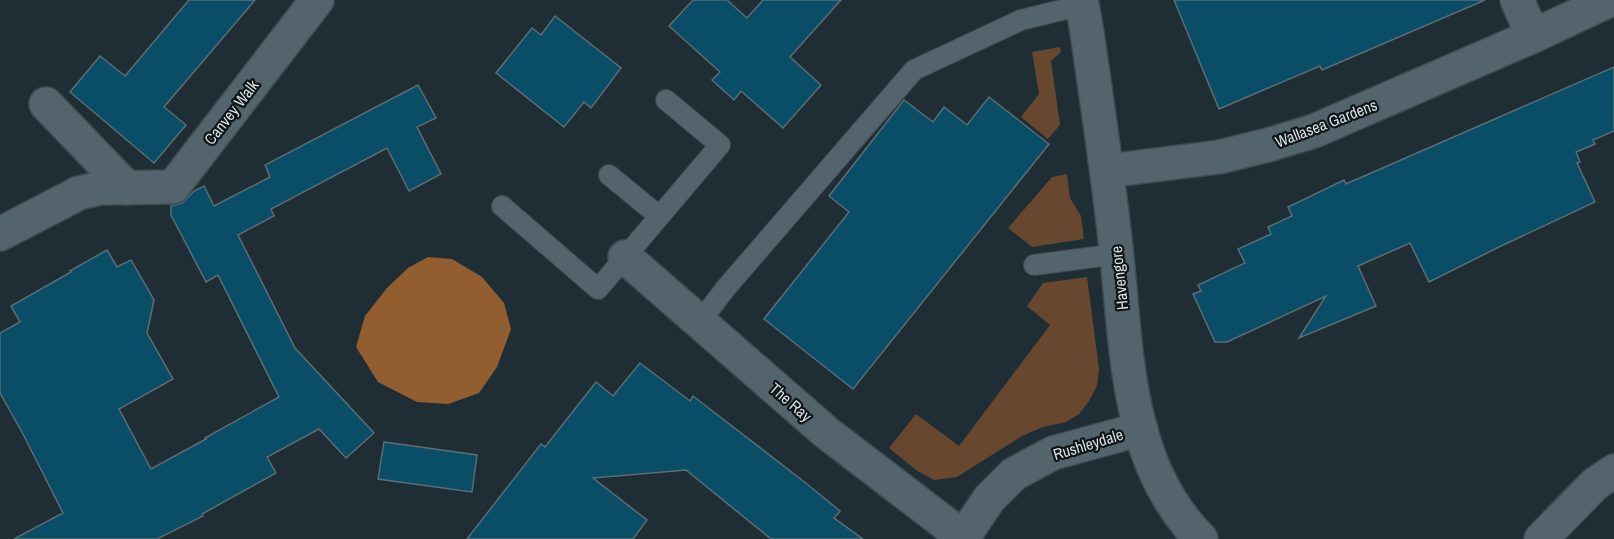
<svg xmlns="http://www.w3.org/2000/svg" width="1614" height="539" font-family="'Archivo Narrow',sans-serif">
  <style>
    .green { fill: #67482f }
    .water { fill: #925d2f }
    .building { fill: #094d66; stroke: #5c6d75; stroke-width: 1.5 }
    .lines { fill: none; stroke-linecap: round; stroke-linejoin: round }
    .lane-casing { stroke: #3e4a50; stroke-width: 22 }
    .street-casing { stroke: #3e4a50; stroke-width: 36 }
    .lane { stroke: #54646c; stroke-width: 20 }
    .street { stroke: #54646c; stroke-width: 33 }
    .labels { text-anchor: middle; stroke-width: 4.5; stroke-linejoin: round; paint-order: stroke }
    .street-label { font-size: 16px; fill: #d6dfe4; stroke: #0e1518 }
  </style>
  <rect width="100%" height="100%" fill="#1f2e35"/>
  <g class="green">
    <polygon points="1060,47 1061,52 1051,61 1060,125 1048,139 1021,117 1039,94 1032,52"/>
    <polygon points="1067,174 1070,198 1081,216 1084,239 1032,247 1008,228 1052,177"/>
    <polygon points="1087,277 1099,369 1097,386 1089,401 1079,414 1066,422 1043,427 1022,436 957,477 934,480 916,470 889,448 916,414 959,446 1050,325 1027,306 1043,283"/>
  </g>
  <polygon class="water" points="428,257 452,259 482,277 504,303 511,329 497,367 479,393 448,404 417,402 378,382 356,347 365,316 387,288 408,268"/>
  <g class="building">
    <polygon points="189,0 255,0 164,107 186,125 154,163 70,92 100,56 125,76"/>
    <polygon points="693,0 727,0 747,18 763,0 841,0 790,57 821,85 783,128 741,91 734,100 712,80 720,72 669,26"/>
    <polygon points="1174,0 1485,0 1322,70 1320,66 1219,109"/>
    <polygon points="555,16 621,68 591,108 584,102 564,127 496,73 532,28 541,35"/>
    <polygon points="1614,67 1614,131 1593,140 1595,144 1576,152 1580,162 1577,163 1595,202 1501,246 1429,282 1410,243 1358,266 1376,306 1299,338 1326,296 1227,342 1215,342 1193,294 1201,291 1198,285 1245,263 1238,249 1271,234 1268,227 1292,216 1288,207 1344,180 1346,184"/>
    <polygon points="418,85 436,118 417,127 441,174 409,191 387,148 271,209 274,216 238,235 295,348 374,433 346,458 319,429 267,457 276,473 202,514 203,516 157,539 14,539 63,513 23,434 0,393 0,333 20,322 11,306 71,272 70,271 107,250 117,267 131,260 154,300 147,333 173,379 119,409 151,469 206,439 205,438 279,397 218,275 206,282 171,215 171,206 182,203 194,191 204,186 214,206 270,177 265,165"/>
    <polygon points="989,97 1049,144 853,389 764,319 849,212 829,196 904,100 933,122 944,107 967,125"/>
    <polygon points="640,363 690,401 693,396 807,484 840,511 834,518 863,539 771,539 686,470 593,478 647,520 633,539 467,539 541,444 545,447 596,382 613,396"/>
    <polygon points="384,442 477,455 472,492 378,479"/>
  </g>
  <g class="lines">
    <g class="lane-casing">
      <g id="lane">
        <polyline points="609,175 659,216"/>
        <polyline points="502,206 598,289 720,145 666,100"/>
        <polyline points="1034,265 1117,254"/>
        <polyline points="700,322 725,289 914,70 1021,20 1082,5"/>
      </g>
    </g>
    <g class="street-casing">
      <g id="street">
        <path d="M 1081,0 C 1087,27 1090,54 1094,81 C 1102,137 1110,192 1116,248 C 1127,347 1125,464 1201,539"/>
        <polyline points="1517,0 1533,36"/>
        <polyline points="46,104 127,188"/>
        <polyline points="1107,171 1219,157 1268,145 1314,131 1533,36 1610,0"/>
        <polyline points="0,234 79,193 100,188 173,187 317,0"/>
        <polyline points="625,257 827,433 963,537"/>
        <polyline points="962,539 989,499 1014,474 1053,453 1141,429"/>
        <polyline points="1541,539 1595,484 1614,471"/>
      </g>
    </g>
    <use href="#lane" class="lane"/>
    <use href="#street" class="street"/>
  </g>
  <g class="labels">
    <g class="street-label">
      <text transform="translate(231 112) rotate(-52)" y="6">Canvey Walk</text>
      <text transform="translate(1326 123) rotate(-21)" y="6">Wallasea Gardens</text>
      <text transform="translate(1119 278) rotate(-96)" y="6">Havengore</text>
      <text transform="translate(791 402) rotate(41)" y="6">The Ray</text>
      <text transform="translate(1088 444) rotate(-17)" y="6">Rushleydale</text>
    </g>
  </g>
</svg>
